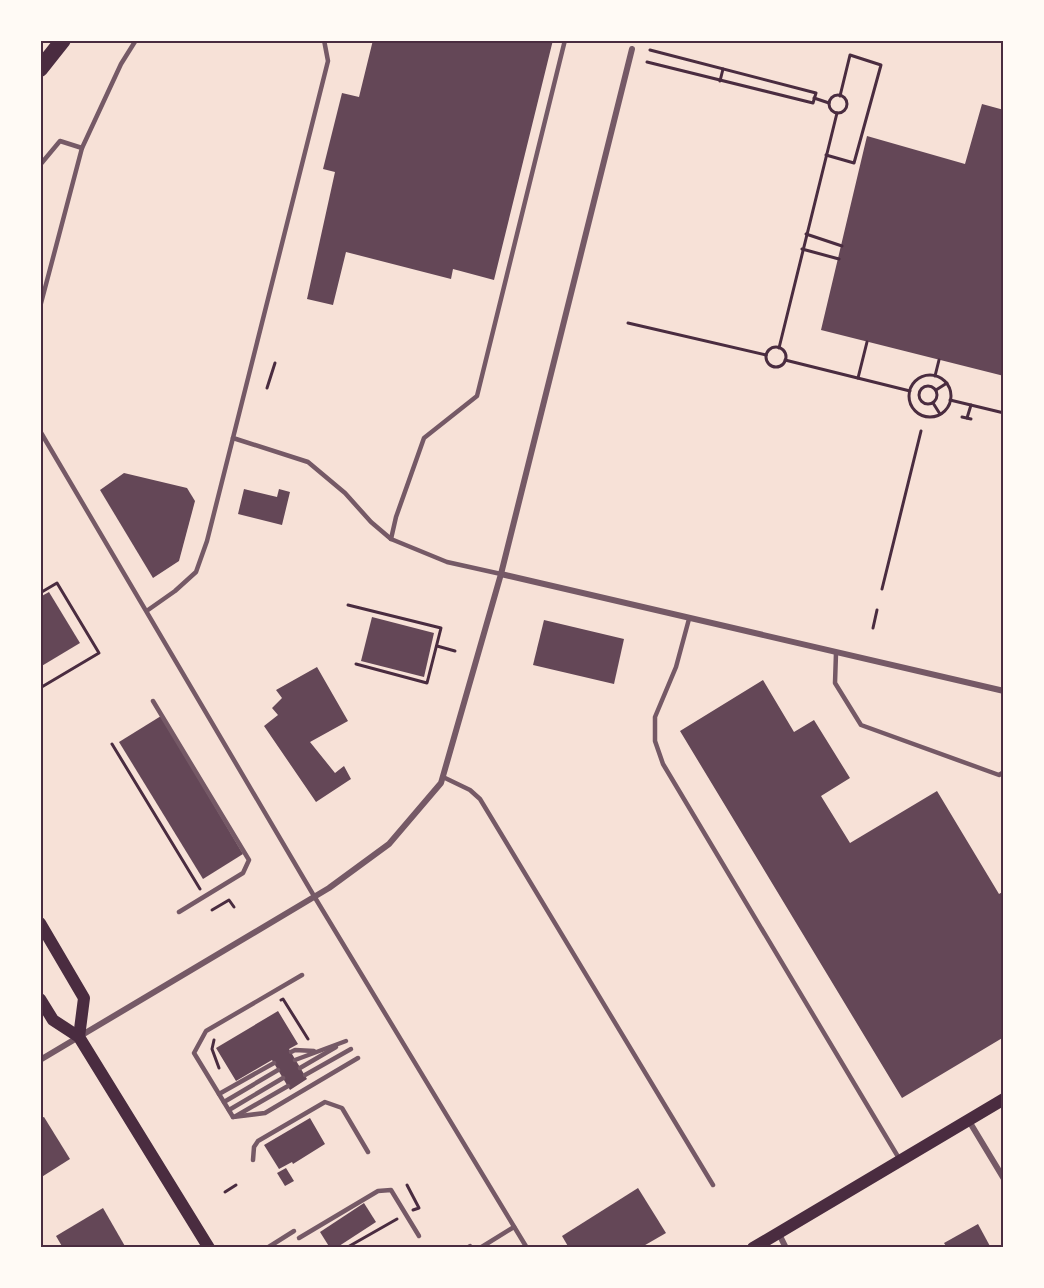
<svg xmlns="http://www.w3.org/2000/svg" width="1044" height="1288" font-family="'Nunito Sans',sans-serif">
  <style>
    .building { fill: #644757 }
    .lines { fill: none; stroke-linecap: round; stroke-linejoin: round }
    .path { stroke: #4a2c40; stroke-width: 3 }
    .service { stroke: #755966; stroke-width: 4.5 }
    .minor { stroke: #755966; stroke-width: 6 }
    .secondary { stroke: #4a2c40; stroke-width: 12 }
    .motorway { stroke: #4a2c40; stroke-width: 16 }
    .neatline { fill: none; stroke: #4a2c40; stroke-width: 2 }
  </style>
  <rect width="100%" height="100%" fill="#f7e1d7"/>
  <g class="building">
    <polygon points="373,40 553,40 494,280 453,269 451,279 346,252 333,305 307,299 335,172 323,169 342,93 359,97"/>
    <polygon points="982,104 1004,110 1004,376 821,330 867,136 965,164"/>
    <polygon points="124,473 187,488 195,501 179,561 153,578 100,490"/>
    <polygon points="244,489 277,497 279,489 290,492 282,525 238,514"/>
    <polygon points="49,592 80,643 40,667 40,597"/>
    <polygon points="372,617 434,633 424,677 361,661"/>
    <polygon points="544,620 624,639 614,684 533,665"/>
    <polygon points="317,667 348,721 310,742 335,773 344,766 351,779 316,802 264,726 278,715 272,708 282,698 276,690"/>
    <polygon points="763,680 794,732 814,720 850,778 821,796 850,843 937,791 999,894 1004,891 1004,1037 902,1098 680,731"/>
    <polygon points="161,716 243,854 203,879 119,742"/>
    <polygon points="278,1011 298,1044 289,1049 307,1079 290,1090 272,1060 236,1081 216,1048"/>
    <polygon points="44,1117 70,1159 40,1178 40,1118"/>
    <polygon points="310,1118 325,1144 293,1164 292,1162 279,1169 264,1145"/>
    <polygon points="286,1168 294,1181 285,1186 277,1173"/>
    <polygon points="638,1188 666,1233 640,1248 569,1248 562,1236"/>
    <polygon points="364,1203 376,1222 336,1248 330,1248 320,1232"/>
    <polygon points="103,1208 126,1248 63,1248 56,1236"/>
    <polygon points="978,1224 991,1248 947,1248 944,1243"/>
  </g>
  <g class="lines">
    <g class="path">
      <polyline points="647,62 813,103 816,93 650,50"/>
      <polyline points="720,81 723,69"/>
      <circle cx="838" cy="104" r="9"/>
      <polyline points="814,98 829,103"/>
      <polyline points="826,155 854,163 881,65 850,55 840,96"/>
      <polyline points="806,234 842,246"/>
      <polyline points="802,249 839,259"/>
      <polyline points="628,323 766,355"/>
      <circle cx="776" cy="357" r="10"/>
      <polyline points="779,348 837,113"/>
      <polyline points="785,360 910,391"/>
      <circle cx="930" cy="396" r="21"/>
      <polyline points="935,376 939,360"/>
      <polyline points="858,378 867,342"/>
      <circle cx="928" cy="395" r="9"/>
      <polyline points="267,388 275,363"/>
      <polyline points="936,390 947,383"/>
      <polyline points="950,400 1004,413"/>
      <polyline points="933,403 940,414"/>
      <polyline points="962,417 971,419"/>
      <polyline points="967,418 971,405"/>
      <polyline points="882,589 921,431"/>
      <polyline points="40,593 57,583 99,653 40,688"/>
      <polyline points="348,605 441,628 427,683 356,664"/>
      <polyline points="873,628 877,610"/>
      <polyline points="437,646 455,651"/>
      <polyline points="112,744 200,889"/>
      <polyline points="212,910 229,900 234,907"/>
      <polyline points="281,1000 283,999 308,1039"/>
      <polyline points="214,1040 212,1049 219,1068"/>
      <polyline points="407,1185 419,1208 413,1210"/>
      <polyline points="225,1192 236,1185"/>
      <polyline points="346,1248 397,1219"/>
    </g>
    <g class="service">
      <polyline points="40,165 60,141 82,148"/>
      <polyline points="40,307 82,148 121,64 136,40"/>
      <polyline points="40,431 314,896 527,1248"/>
      <polyline points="233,438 308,462 345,493 371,522 391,539 447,562 501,574"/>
      <polyline points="391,539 396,517 424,438 477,396 565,40"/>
      <polyline points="148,610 175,591 196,572 207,541 328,61 324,40"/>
      <polyline points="689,619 676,667 655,717 655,741 663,764 900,1160"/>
      <polyline points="836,653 835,683 861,725 999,775 1004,772"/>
      <polyline points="153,701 249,860 243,873 179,912"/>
      <polyline points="443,777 470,790 480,799 713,1185"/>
      <polyline points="291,1052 295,1050 314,1051"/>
      <polyline points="295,1060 346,1041"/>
      <polyline points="300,1068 336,1047"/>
      <polyline points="305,1075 351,1049"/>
      <polyline points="219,1094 274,1063"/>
      <polyline points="224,1102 278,1070"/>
      <polyline points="229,1110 283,1078"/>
      <polyline points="236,1116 288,1086"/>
      <polyline points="233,1117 194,1053 206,1031 302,975"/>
      <polyline points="233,1117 265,1113 358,1058"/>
      <polyline points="253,1160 254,1147 258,1141 325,1102 342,1108 368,1152"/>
      <polyline points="299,1238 378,1191 391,1190 419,1236"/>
      <polyline points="267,1248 294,1231"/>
      <polyline points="467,1248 470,1246"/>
      <polyline points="480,1248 514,1227"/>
    </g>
    <g class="minor">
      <polyline points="501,574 1004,691"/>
      <polyline points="40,1060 329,888 389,844 441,783 501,574 632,49"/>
      <polyline points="969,1121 1004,1179"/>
      <polyline points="778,1232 786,1248"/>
    </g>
    <g class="secondary">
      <polyline points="40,923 84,998 79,1037"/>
      <polyline points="40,999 53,1020 79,1037 209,1248"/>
      <polyline points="753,1248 1004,1099"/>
    </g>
    <polyline class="motorway" points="40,69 63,40"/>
  </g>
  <rect width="1044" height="1288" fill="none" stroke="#fffaf5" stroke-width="84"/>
  <rect x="42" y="42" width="960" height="1204" class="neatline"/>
</svg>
